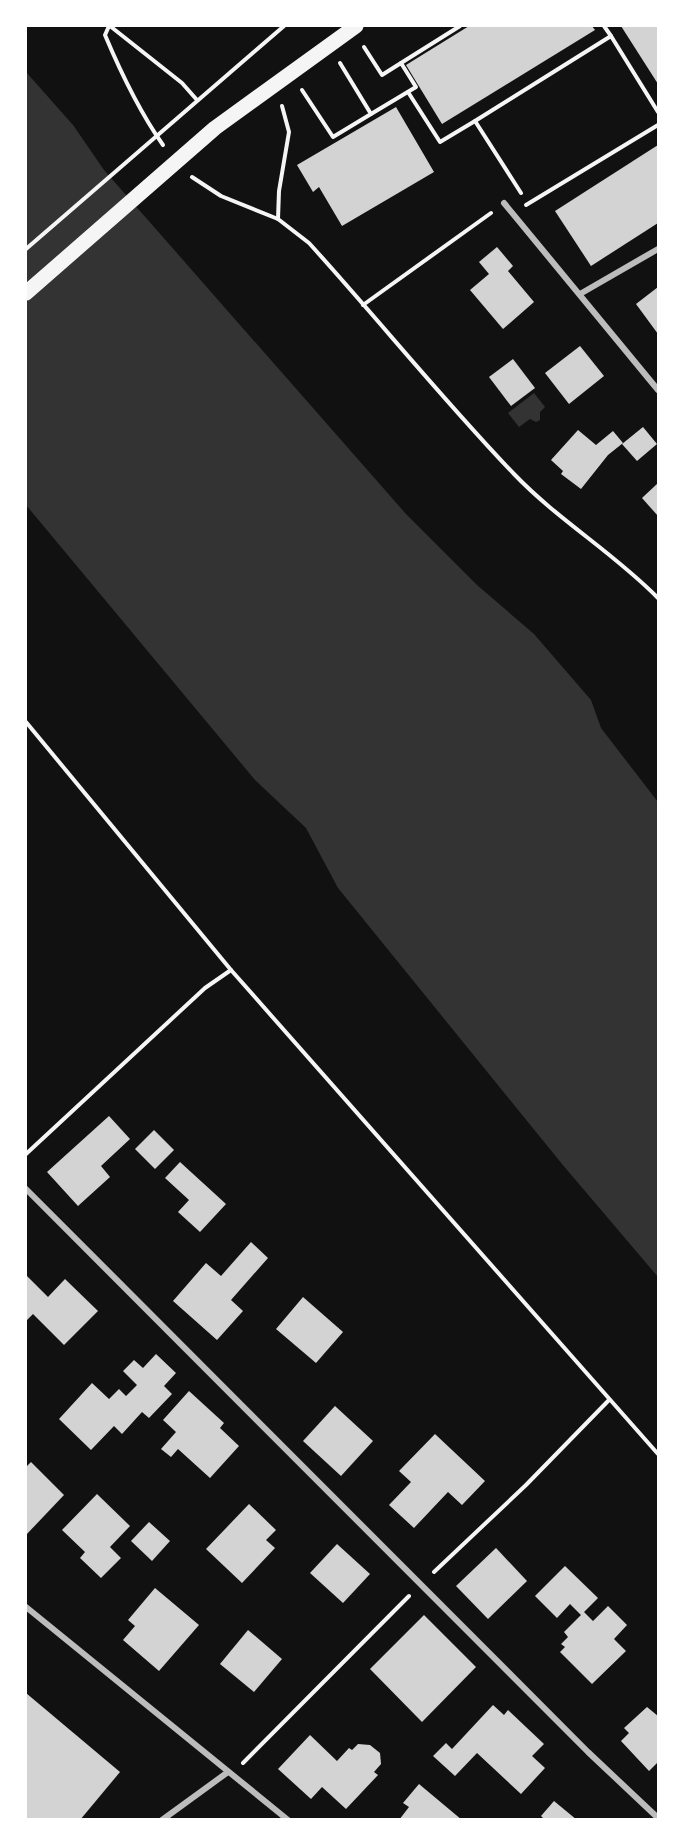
<svg xmlns="http://www.w3.org/2000/svg" width="684" height="1845" font-family="'Space Grotesk',sans-serif">
  <style>
    .water { fill: #333 }
    .building { fill: #d3d3d3 }
    .lines { fill: none; stroke-linecap: round; stroke-linejoin: round }
    .path { stroke: #f5f5f5; stroke-width: 4 }
    .minor { stroke: #bcbcbc; stroke-width: 6 }
    .primary { stroke: #f5f5f5; stroke-width: 15 }
  </style>
  <rect width="100%" height="100%" fill="#111"/>
  <g class="water">
    <polygon points="26,72 73,125 104,170 406,514 477,585 534,634 591,700 601,728 658,802 658,1277 562,1164 338,888 306,828 255,780 26,505"/>
    <polygon points="534,393 545,407 540,412 540,420 536,422 530,419 519,427 508,413"/>
  </g>
  <g class="building">
    <polygon points="469,26 592,26 595,30 442,124 406,65"/>
    <polygon points="621,26 658,26 658,84"/>
    <polygon points="396,107 434,172 342,226 319,187 313,192 297,165"/>
    <polygon points="658,145 658,223 591,266 555,211"/>
    <polygon points="497,247 513,266 508,271 534,302 503,329 470,290 489,274 479,262"/>
    <polygon points="658,287 658,334 636,304"/>
    <polygon points="580,346 604,376 569,404 545,373"/>
    <polygon points="513,359 535,388 511,406 489,377"/>
    <polygon points="643,427 657,444 637,461 622,444"/>
    <polygon points="578,430 596,445 613,431 623,443 608,455 581,489 561,474 563,471 551,460"/>
    <polygon points="658,483 658,516 642,498"/>
    <polygon points="109,1116 130,1139 101,1166 110,1177 78,1206 47,1172"/>
    <polygon points="154,1130 174,1150 155,1169 135,1149"/>
    <polygon points="180,1162 226,1204 200,1232 178,1212 189,1200 165,1178"/>
    <polygon points="251,1242 268,1258 231,1300 243,1311 217,1340 173,1301 206,1263 221,1276"/>
    <polygon points="26,1275 48,1297 65,1279 98,1311 64,1345 33,1314 26,1321"/>
    <polygon points="303,1297 343,1332 316,1363 276,1329"/>
    <polygon points="156,1354 176,1373 164,1386 172,1394 149,1418 142,1412 122,1434 114,1426 91,1450 59,1419 92,1383 109,1399 119,1389 126,1396 137,1385 123,1371 134,1360 143,1368"/>
    <polygon points="189,1391 224,1423 220,1428 239,1446 210,1478 178,1449 171,1457 161,1449 176,1432 163,1420"/>
    <polygon points="335,1406 373,1441 341,1476 303,1441"/>
    <polygon points="435,1434 485,1481 462,1505 448,1492 414,1528 389,1505 411,1482 399,1471"/>
    <polygon points="31,1462 64,1495 26,1535 26,1467"/>
    <polygon points="97,1494 130,1526 110,1547 121,1558 101,1578 80,1558 85,1552 62,1530"/>
    <polygon points="249,1504 276,1530 266,1540 275,1548 242,1583 206,1549"/>
    <polygon points="149,1522 170,1541 152,1561 131,1541"/>
    <polygon points="337,1544 370,1574 343,1603 310,1573"/>
    <polygon points="496,1548 527,1581 488,1619 456,1586"/>
    <polygon points="565,1566 598,1598 584,1612 593,1621 608,1606 627,1625 614,1639 626,1651 592,1684 560,1652 565,1647 561,1644 568,1637 564,1632 581,1615 570,1604 557,1618 535,1596"/>
    <polygon points="155,1588 199,1625 159,1671 123,1640 135,1626 128,1620"/>
    <polygon points="424,1615 476,1667 422,1722 370,1669"/>
    <polygon points="248,1630 282,1659 254,1692 220,1664"/>
    <polygon points="26,1693 120,1772 80,1820 26,1820"/>
    <polygon points="493,1705 504,1715 508,1710 544,1744 532,1756 545,1768 521,1794 477,1753 455,1776 433,1756 446,1743 452,1749"/>
    <polygon points="647,1707 658,1716 658,1762 649,1771 621,1741 629,1733 624,1728"/>
    <polygon points="310,1735 337,1761 349,1748 352,1750 358,1744 370,1745 380,1753 381,1764 374,1772 378,1775 346,1809 322,1787 311,1799 278,1769"/>
    <polygon points="419,1784 462,1820 399,1820 409,1807 403,1803"/>
    <polygon points="554,1801 577,1820 545,1820 541,1816"/>
  </g>
  <g class="lines">
    <g class="path">
      <path d="M 109,26 L 105,35 C 121,73 139,111 163,145"/>
      <polyline points="110,26 182,83 197,100"/>
      <polyline points="604,26 611,36"/>
      <polyline points="364,47 382,75 401,63 416,87 371,114"/>
      <polyline points="401,63 460,26"/>
      <polyline points="302,90 333,137 371,114 340,63"/>
      <polyline points="408,92 440,142 475,121"/>
      <path d="M 192,177 L 221,196 L 278,219 L 309,243 C 378,319 443,400 514,474 C 558,520 614,553 658,598"/>
      <polyline points="521,193 475,121 611,36 658,112"/>
      <polyline points="526,205 658,125"/>
      <polyline points="278,219 279,191 289,132 282,106"/>
      <polyline points="26,249 284,26"/>
      <polyline points="363,305 491,213"/>
      <polyline points="26,722 231,970 658,1454"/>
      <polyline points="26,1154 205,988 231,970"/>
      <polyline points="434,1572 526,1485 609,1400"/>
      <polyline points="243,1763 409,1596"/>
    </g>
    <g class="minor">
      <polyline points="504,203 658,390"/>
      <polyline points="580,294 658,249"/>
      <polyline points="26,1189 588,1752 658,1818"/>
      <polyline points="26,1607 288,1820"/>
      <polyline points="162,1820 228,1772"/>
    </g>
    <polyline class="primary" points="26,293 215,128 356,26"/>
  </g>
  <rect width="684" height="1845" fill="none" stroke="#ffffff" stroke-width="54"/>
</svg>
